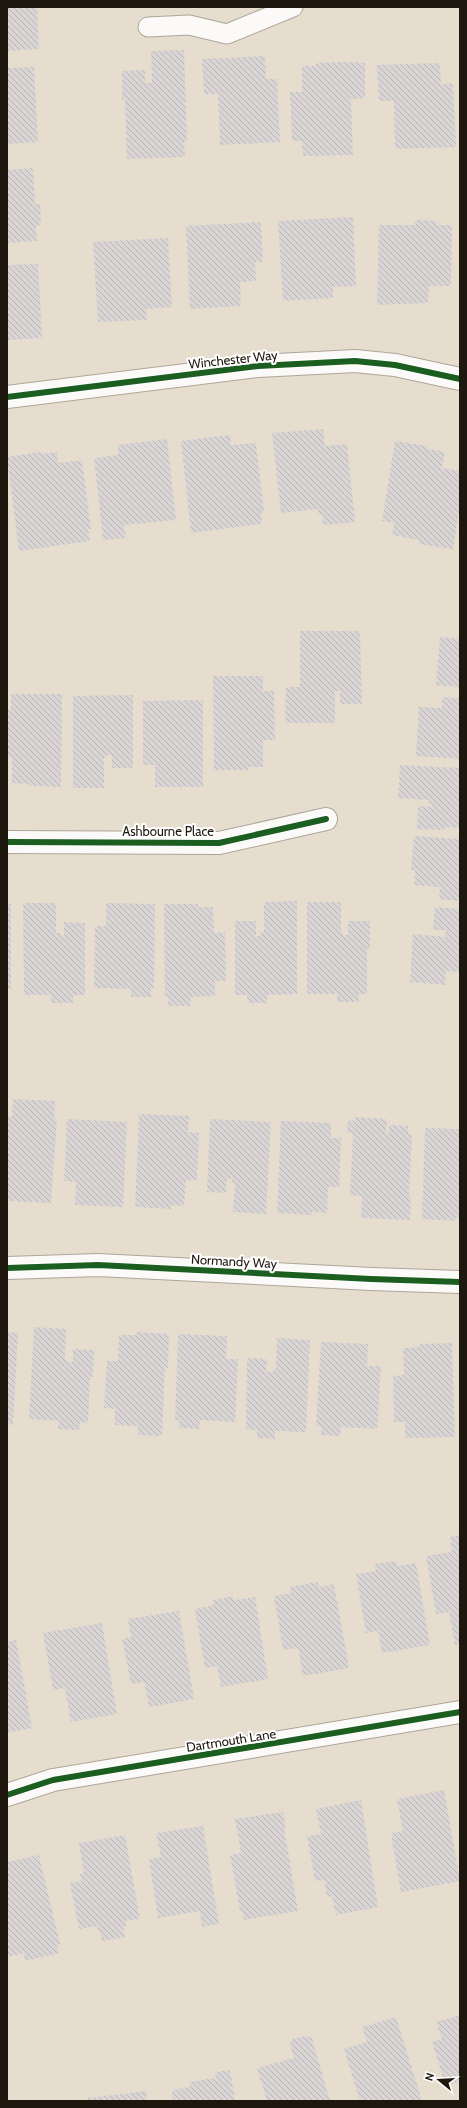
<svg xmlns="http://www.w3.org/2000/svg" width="467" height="2108" font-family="Cabin,sans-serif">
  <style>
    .building { fill: url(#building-back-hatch) }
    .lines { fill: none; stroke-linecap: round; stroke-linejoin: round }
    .service-casing { stroke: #ada69a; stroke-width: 21 }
    .minor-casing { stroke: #ada69a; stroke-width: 24 }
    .service { stroke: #fbfaf8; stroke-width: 19 }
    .minor { stroke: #fbfaf8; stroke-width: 22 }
    .cycleway-casing { stroke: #fff; stroke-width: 8 }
    .cycleway { stroke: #1b5e20; stroke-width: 6 }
    .labels { text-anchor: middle; stroke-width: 4; stroke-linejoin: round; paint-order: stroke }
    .street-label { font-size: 13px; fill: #1d170e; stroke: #fff }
  </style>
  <defs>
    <pattern id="building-back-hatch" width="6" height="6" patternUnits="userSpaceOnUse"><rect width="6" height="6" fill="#d9d5d4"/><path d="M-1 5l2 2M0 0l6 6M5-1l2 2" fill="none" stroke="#bab6b5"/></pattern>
  </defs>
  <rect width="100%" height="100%" fill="#e6ddce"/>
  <g class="building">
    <polygon points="7,7 37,7 39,49 7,51"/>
    <polygon points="184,50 187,142 184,142 185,157 127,159 125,99 122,100 122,71 145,70 145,83 152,83 151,51"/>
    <polygon points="265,56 266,79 277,79 280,142 220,145 218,94 204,94 202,59"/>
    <polygon points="350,62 365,63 365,98 351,99 353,155 303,156 302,141 292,141 290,92 302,92 302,66 316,66 316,63"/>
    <polygon points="440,63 441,84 453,83 456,147 395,149 394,101 379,101 377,65"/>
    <polygon points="34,67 38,142 7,144 7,68"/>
    <polygon points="33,168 35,204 40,204 41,225 36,226 37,241 7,243 7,170"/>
    <polygon points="353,217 356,286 333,287 333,298 283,301 278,221"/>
    <polygon points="416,220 437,221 436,225 452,225 451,286 429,286 428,303 377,305 379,225 415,225"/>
    <polygon points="261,222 263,262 255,262 256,281 240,282 241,306 190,309 186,226"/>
    <polygon points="168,238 172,307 146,309 147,320 98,322 93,242"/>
    <polygon points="38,264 42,338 7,340 7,265"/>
    <polygon points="323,429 325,446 347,444 355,522 323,525 322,514 318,514 318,509 281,513 272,433"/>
    <polygon points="230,435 231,445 256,443 264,512 261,513 262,524 191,533 181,441"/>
    <polygon points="167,439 176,520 124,525 126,538 103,540 94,458 118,455 118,445"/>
    <polygon points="395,441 428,446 427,449 445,452 442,468 460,471 460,506 453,549 419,544 419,540 392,535 394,523 382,521"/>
    <polygon points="40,452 40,454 57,452 58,463 82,460 91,529 88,529 90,541 19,551 7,457"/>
    <polygon points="300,631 360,631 362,704 340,704 340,691 335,691 335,723 285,723 286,687 300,687"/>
    <polygon points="440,637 460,639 460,687 436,685"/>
    <polygon points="213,676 263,676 263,691 274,691 275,740 263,740 263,767 248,767 248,770 214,770"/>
    <polygon points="11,694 62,694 61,787 29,786 29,784 12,783 12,757 7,757 7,709 11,710"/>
    <polygon points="133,695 133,768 112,768 112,755 107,755 107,758 104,758 104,788 73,788 73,696"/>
    <polygon points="442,697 460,698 460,759 416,756 419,707 442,708"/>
    <polygon points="203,700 203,787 155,787 155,765 143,765 143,701"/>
    <polygon points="400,765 460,768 460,828 445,827 445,830 417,829 418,806 432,807 432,804 428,803 429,800 398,798"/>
    <polygon points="414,836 460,839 460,901 439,899 440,887 414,885 415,870 411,870"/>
    <polygon points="297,901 297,994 267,995 267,1003 248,1003 247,995 235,995 235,921 256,921 256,936 260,936 261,932 264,932 264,902"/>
    <polygon points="307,902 341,902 341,932 343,932 343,935 348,935 348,921 370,921 370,949 367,949 367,994 359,994 359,1002 337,1002 337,994 307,994"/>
    <polygon points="23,903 56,903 56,933 60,933 60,936 64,936 64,922 85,923 85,995 73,995 73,1003 51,1003 51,995 24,995"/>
    <polygon points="106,903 155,904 154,988 151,989 151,997 131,997 131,989 94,988 95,926 106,926"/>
    <rect x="7" y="904" width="4" height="85"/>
    <polygon points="164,904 198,904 198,907 213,907 214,933 225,932 226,981 215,981 215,996 191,997 191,1006 168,1006 168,996 165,997"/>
    <polygon points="435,907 460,909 460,972 446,971 445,985 410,982 413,934 445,937 446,930 433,930"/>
    <polygon points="13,1099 55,1101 54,1118 57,1119 51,1203 7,1201 7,1116 12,1117"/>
    <polygon points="139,1114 189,1116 188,1132 199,1133 197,1180 186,1180 184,1206 171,1205 171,1209 135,1207"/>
    <polygon points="355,1117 387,1119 386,1135 388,1135 389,1125 408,1126 408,1134 412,1134 409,1197 411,1197 410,1220 361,1218 362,1196 350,1195 353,1133 347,1133 348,1120 355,1121"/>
    <polygon points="67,1119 127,1122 123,1207 75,1205 76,1182 64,1181"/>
    <polygon points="210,1119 271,1122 266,1214 233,1212 235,1183 232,1182 232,1179 227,1178 226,1193 207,1192"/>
    <polygon points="281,1121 331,1123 331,1138 341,1138 339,1187 328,1187 327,1213 312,1212 312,1215 277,1213"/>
    <polygon points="425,1128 460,1129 460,1218 456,1218 456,1221 422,1219"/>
    <polygon points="34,1327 66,1329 65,1360 67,1360 67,1362 73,1362 73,1349 94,1350 93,1377 90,1377 88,1423 80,1422 79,1430 58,1429 59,1421 29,1419"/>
    <polygon points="7,1332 18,1333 13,1425 7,1424"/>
    <polygon points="136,1332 169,1334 168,1368 165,1367 162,1436 138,1435 138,1426 115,1425 115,1409 104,1408 107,1361 118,1361 119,1335 136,1335"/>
    <polygon points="178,1334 227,1336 226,1359 238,1359 235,1422 200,1420 199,1429 179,1428 179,1420 175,1420"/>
    <polygon points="277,1338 310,1340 306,1432 275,1431 275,1439 257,1438 257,1430 246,1429 247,1358 267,1359 266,1371 273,1372 273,1369 276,1369"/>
    <polygon points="321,1342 368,1344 367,1366 381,1366 377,1429 341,1427 340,1436 321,1435 321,1426 316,1426"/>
    <polygon points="452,1343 455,1437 405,1438 405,1422 394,1422 393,1376 404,1375 403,1348 420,1347 420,1344"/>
    <polygon points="460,1535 460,1644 455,1645 449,1612 436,1614 426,1556 452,1552 450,1537"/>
    <polygon points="396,1561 397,1566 416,1563 430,1645 382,1653 378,1631 366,1633 356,1574 376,1571 374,1564"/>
    <polygon points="318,1582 319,1587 334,1584 349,1668 303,1676 298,1648 283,1650 274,1596 291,1593 290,1587"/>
    <polygon points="233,1596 234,1600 255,1597 268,1679 221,1687 217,1666 205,1668 195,1609 214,1605 213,1600"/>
    <polygon points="179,1611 194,1699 149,1707 144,1682 131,1684 122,1639 131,1637 128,1619"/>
    <polygon points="102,1623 117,1714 71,1722 65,1688 53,1690 43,1633"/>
    <polygon points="16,1640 32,1728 7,1733 7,1642"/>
    <polygon points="444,1790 460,1881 401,1892 392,1841 392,1833 403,1831 397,1799"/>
    <polygon points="361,1800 378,1907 336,1915 332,1896 327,1897 324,1880 315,1881 307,1836 321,1834 316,1809"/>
    <polygon points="283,1812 286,1827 284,1828 298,1911 244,1920 243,1912 240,1912 230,1855 241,1853 235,1819"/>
    <polygon points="203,1826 219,1924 202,1927 200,1911 158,1918 149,1859 161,1857 156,1833"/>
    <polygon points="125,1835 140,1919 125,1921 126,1926 123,1927 125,1937 102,1941 100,1931 98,1932 97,1926 79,1929 70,1883 81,1881 80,1874 84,1873 79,1843"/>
    <polygon points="39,1855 60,1944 57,1945 59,1953 25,1961 24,1953 7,1957 7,1862"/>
    <polygon points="460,2015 460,2081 446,2086 432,2042 442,2039 436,2022"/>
    <polygon points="396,2017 422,2101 360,2101 344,2049 367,2042 362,2027"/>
    <polygon points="306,2036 312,2038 330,2101 267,2101 257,2068 294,2058 290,2044 292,2039"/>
    <polygon points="230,2070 235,2101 173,2101 172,2090 190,2087 189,2082 216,2078 215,2072"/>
    <polygon points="146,2091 147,2101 88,2101 88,2098"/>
  </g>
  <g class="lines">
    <g class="service-casing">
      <polyline id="service" points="148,27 189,25 227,34 293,7"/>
    </g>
    <g class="minor-casing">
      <g id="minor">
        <polyline points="7,397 258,366 355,361 395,365 460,379"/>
        <polyline points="7,842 219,843 326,819"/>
        <polyline points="7,1268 98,1265 371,1279 460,1282"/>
        <polyline points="7,1795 53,1780 460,1712"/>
      </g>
    </g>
    <use href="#service" class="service"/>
    <use href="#minor" class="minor"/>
    <g class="cycleway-casing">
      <g id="cycleway">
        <polyline points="7,397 258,366 355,361 395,365 460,379"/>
        <polyline points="7,842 219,843 326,819"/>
        <polyline points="7,1268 98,1265 371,1279 460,1282"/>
        <polyline points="7,1795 53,1780 460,1712"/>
      </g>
    </g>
    <use href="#cycleway" class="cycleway"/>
  </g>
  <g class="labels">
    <g class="street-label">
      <text transform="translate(233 359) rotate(-6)" y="5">Winchester Way</text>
      <text x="168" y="836">Ashbourne Place</text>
      <text transform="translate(234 1261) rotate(3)" y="5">Normandy Way</text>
      <text transform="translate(231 1740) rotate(-9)" y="5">Dartmouth Lane</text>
    </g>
  </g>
  <rect width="467" height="2108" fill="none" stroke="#1d170e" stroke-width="16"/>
  <g transform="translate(439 2080) rotate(288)" stroke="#ffffff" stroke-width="3" paint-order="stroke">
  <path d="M0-3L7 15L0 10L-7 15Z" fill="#1d170e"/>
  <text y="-6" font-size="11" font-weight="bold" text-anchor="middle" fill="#1d170e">N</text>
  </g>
</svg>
